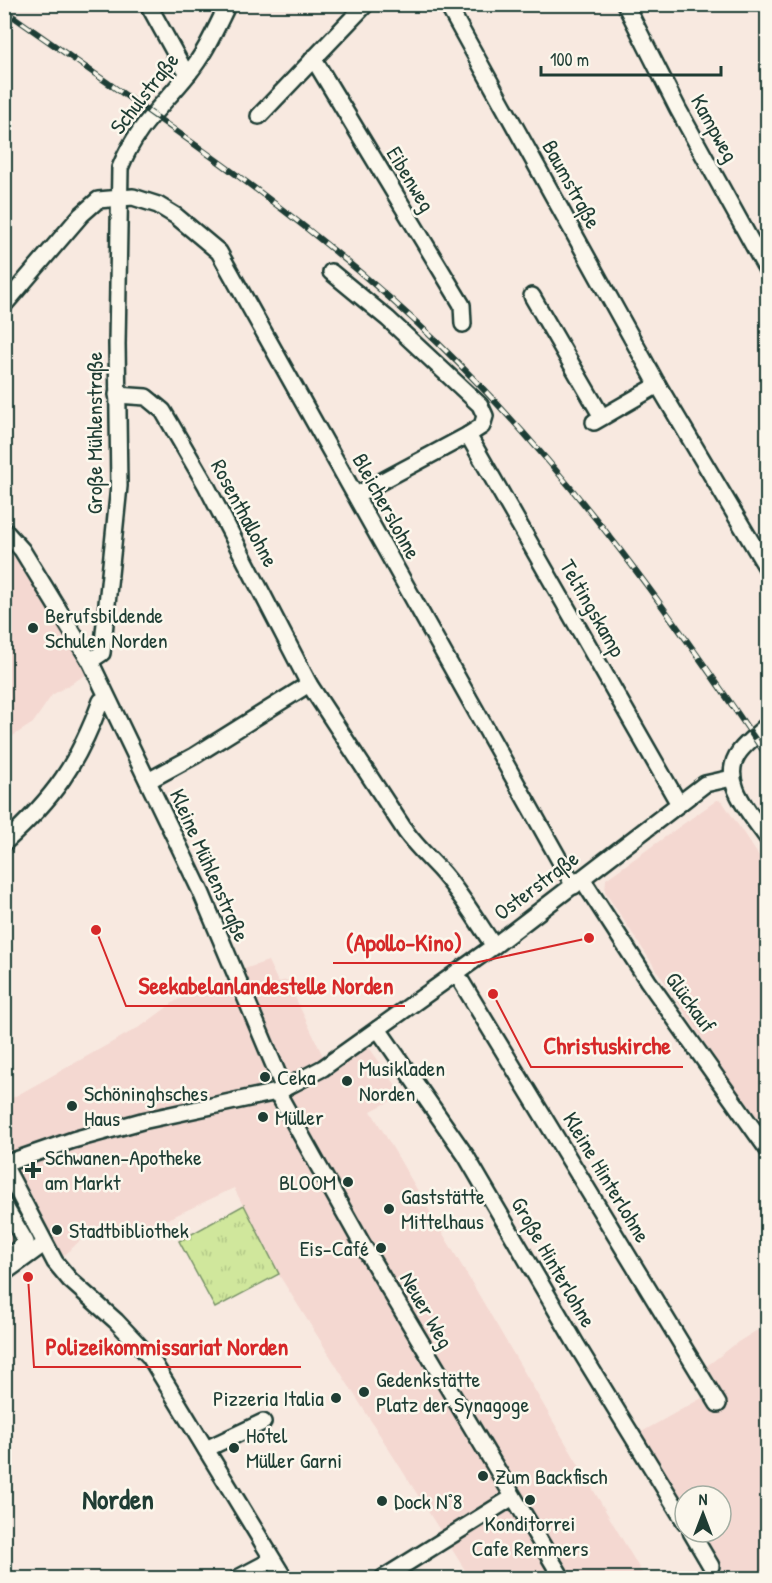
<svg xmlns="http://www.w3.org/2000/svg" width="772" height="1583" font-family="'Patrick Hand',sans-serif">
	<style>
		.built { fill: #f4d8d1 }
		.park { fill: url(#park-tufts); stroke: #789268; stroke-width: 1.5 }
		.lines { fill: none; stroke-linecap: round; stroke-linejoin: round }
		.minor-casing { stroke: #1f3d34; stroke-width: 20 }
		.minor { stroke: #fbf7ec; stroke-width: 15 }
		.rail-casing { stroke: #1f3d34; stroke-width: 6 }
		.rail { stroke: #fbf7ec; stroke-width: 4; stroke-dasharray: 11; stroke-linecap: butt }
		.poi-dot { fill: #1f3d34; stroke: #fbf7ec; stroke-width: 2 }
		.labels { text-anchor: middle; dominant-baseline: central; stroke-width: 5; stroke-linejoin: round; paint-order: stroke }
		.street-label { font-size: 22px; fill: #1f3d34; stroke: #fbf7ec }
		.poi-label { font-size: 22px; fill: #1f3d34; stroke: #fbf7ec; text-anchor: start }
		.district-label { font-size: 28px; font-weight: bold; fill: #1f3d34; stroke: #fbf7ec }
		.leader { fill: none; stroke: #d62828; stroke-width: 2 }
		.callout-dot { fill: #d62828; stroke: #fbf7ec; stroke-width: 2 }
		.callout-label { font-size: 24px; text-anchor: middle; font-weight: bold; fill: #d62828; stroke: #fbf7ec; stroke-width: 5; stroke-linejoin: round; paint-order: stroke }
	</style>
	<defs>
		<pattern id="park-tufts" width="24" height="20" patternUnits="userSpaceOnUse" patternTransform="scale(1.5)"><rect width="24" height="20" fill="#d0e79c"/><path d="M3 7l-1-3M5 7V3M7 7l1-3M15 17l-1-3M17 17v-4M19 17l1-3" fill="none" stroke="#b2c787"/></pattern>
	</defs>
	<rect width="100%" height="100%" fill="#f8e9e0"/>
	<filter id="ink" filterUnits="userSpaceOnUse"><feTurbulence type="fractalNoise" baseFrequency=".0167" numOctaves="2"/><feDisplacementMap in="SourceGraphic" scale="12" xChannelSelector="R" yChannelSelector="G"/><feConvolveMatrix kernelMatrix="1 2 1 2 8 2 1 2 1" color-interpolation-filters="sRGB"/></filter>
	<g filter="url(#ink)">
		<g class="built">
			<polygon points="4,543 34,583 89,673 52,695 33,723 5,741"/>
			<polygon points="717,800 722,801 767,868 767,1137 605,892 606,879"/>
			<polygon points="268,961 278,982 287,980 330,1071 368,1046 403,1095 371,1111 645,1578 470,1578 279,1275 234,1188 168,1219 88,1233 50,1269 30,1242 5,1264 5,1102 143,1025 177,1000 235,977 244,969"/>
			<polygon points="767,1324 767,1578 724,1578 696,1532 721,1532 721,1496 685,1496 685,1513 638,1434 716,1390 703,1369 738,1342"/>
		</g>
		<polygon class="park" points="244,1205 279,1274 215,1308 179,1241"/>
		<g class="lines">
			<defs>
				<g id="minor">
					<polyline points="148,4 182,66 189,73"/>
					<polyline points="447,4 655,380 768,570"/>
					<polyline points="625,4 678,109 768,272"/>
					<polyline points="313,58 462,305 463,324"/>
					<polyline points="259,116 366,4"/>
					<polyline points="331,272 388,319 480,405 485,416 482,426 468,435 679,804"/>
					<polyline points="532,296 602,417"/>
					<polyline points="4,305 81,215 98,200 133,197 158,205 176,216 219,252 574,886"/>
					<path d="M 117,395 L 146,397 L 163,411 L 206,485 L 309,684 L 406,832 C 416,846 428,857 440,870 C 460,892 476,920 494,946"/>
					<polyline points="594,422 658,385"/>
					<polyline points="356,495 468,435"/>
					<polyline points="4,530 22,550 90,661 201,892 284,1089"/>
					<path d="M 90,661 L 102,653 L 119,486 L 117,344 L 120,168 C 137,125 161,108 188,74 C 205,54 216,28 228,4"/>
					<path d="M 768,724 C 759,733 748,741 740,751 C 717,780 752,815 768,839"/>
					<polyline points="148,781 194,756 309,684"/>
					<path d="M 4,843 C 55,797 77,765 101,701 L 107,698"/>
					<polyline points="582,879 648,981 768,1150"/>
					<polyline points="456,973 718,1404"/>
					<polyline points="378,1029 466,1156 576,1344 685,1522"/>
					<polyline points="277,1092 361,1242 562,1578"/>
					<polyline points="4,1164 73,1140 142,1121 277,1092 323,1068 494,946 705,784 732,778"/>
					<polyline points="4,1165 55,1262 70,1280 116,1321 150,1357 284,1578"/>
					<polyline points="4,1205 26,1242 4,1261"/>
					<polyline points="4,1273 44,1244"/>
					<polyline points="206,1449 263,1422"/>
					<polyline points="691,1532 711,1566"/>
					<polyline points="238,1578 272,1560"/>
					<polyline points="383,1578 513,1497"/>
				</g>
			</defs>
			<use href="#minor" class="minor-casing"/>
			<use href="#minor" class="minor"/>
			<defs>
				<path id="rail" d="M 4,10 C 152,115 308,216 438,343 C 569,471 666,607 768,758"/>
			</defs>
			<use href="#rail" class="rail-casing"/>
			<use href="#rail" class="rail"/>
		</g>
	</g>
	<g class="poi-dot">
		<circle cx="33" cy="628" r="6"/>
		<circle cx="265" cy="1077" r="6"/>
		<circle cx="347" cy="1081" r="6"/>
		<circle cx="72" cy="1106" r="6"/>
		<circle cx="263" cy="1117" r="6"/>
		<path d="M30 1161h6v6h6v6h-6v6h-6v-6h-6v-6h6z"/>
		<circle cx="348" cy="1182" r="6"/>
		<circle cx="389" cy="1209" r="6"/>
		<circle cx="57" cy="1230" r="6"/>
		<circle cx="381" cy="1248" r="6"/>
		<circle cx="364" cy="1392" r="6"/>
		<circle cx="336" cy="1398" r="6"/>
		<circle cx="234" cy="1448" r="6"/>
		<circle cx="483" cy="1476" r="6"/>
		<circle cx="530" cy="1500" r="6"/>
		<circle cx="382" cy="1501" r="6"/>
	</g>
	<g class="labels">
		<g class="street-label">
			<text transform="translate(144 93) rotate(-52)">Schulstraße</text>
			<text transform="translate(715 128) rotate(61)">Kampweg</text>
			<text transform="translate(411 179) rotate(59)">Eibenweg</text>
			<text transform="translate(572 184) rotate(61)">Baumstraße</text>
			<text transform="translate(94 433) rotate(-90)">Große Mühlenstraße</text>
			<text transform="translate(387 506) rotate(61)">Bleicherslohne</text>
			<text transform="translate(245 513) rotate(62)">Rosenthallohne</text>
			<text transform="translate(593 608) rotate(60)">Teltingskamp</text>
			<text transform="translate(210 865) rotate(66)">Kleine Mühlenstraße</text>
			<text transform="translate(536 885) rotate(-37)">Osterstraße</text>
			<text transform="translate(691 1002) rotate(54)">Glückauf</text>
			<text transform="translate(607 1177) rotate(59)">Kleine Hinterlohne</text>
			<text transform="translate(554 1262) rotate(60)">Große Hinterlohne</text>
			<text transform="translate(427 1310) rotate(60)">Neuer Weg</text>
		</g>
		<g class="poi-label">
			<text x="45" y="615">Berufsbildende<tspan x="45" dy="25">Schulen Norden</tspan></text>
			<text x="359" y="1068">Musikladen<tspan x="359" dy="25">Norden</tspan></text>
			<text x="277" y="1077">Ceka</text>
			<text x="84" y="1093">Schöninghsches<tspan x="84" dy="25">Haus</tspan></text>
			<text x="275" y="1117">Müller</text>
			<text x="45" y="1157">Schwanen-Apotheke<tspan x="45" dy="25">am Markt</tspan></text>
			<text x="336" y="1182" text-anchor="end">BLOOM</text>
			<text x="401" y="1196">Gaststätte<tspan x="401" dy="25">Mittelhaus</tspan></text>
			<text x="69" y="1230">Stadtbibliothek</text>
			<text x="369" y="1248" text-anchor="end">Eis-Café</text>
			<text x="376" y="1379">Gedenkstätte<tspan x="376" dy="25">Platz der Synagoge</tspan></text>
			<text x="324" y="1398" text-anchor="end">Pizzeria Italia</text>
			<text x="246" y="1435">Hotel<tspan x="246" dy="25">Müller Garni</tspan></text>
			<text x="495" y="1476">Zum Backfisch</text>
			<text x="394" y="1501">Dock N°8</text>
			<text x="530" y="1523" text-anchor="middle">Konditorrei<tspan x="530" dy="25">Cafe Remmers</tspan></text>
		</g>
		<g class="district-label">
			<text x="118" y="1499">Norden</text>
		</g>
	</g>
	<path class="leader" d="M589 938L474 963H333M96 930L126 1006H405M493 994L531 1067H683M28 1277L34 1367H301"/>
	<g class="callout-dot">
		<circle cx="589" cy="938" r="6"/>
		<circle cx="96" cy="930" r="6"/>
		<circle cx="493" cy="994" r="6"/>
		<circle cx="28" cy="1277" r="6"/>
	</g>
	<g class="callout-label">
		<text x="404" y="951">(Apollo-Kino)</text>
		<text x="266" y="994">Seekabelanlandestelle Norden</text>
		<text x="607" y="1054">Christuskirche</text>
		<text x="167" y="1355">Polizeikommissariat Norden</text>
	</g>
	<rect width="772" height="1583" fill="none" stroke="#fbf7ec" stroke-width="24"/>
	<rect x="12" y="12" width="748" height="1559" fill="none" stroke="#1f3d34" stroke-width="2" filter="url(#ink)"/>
	<g transform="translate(703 1514)"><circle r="28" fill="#fbf7ec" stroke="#a3ada2" stroke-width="1.5"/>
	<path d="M0-4.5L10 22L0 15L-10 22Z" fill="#1f3d34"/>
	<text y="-9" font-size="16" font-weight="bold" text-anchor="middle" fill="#1f3d34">N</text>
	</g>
	<path d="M541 66v9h180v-9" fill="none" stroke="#1f3d34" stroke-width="3"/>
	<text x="550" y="66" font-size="18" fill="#1f3d34" stroke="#fbf7ec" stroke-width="4.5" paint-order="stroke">100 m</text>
</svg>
